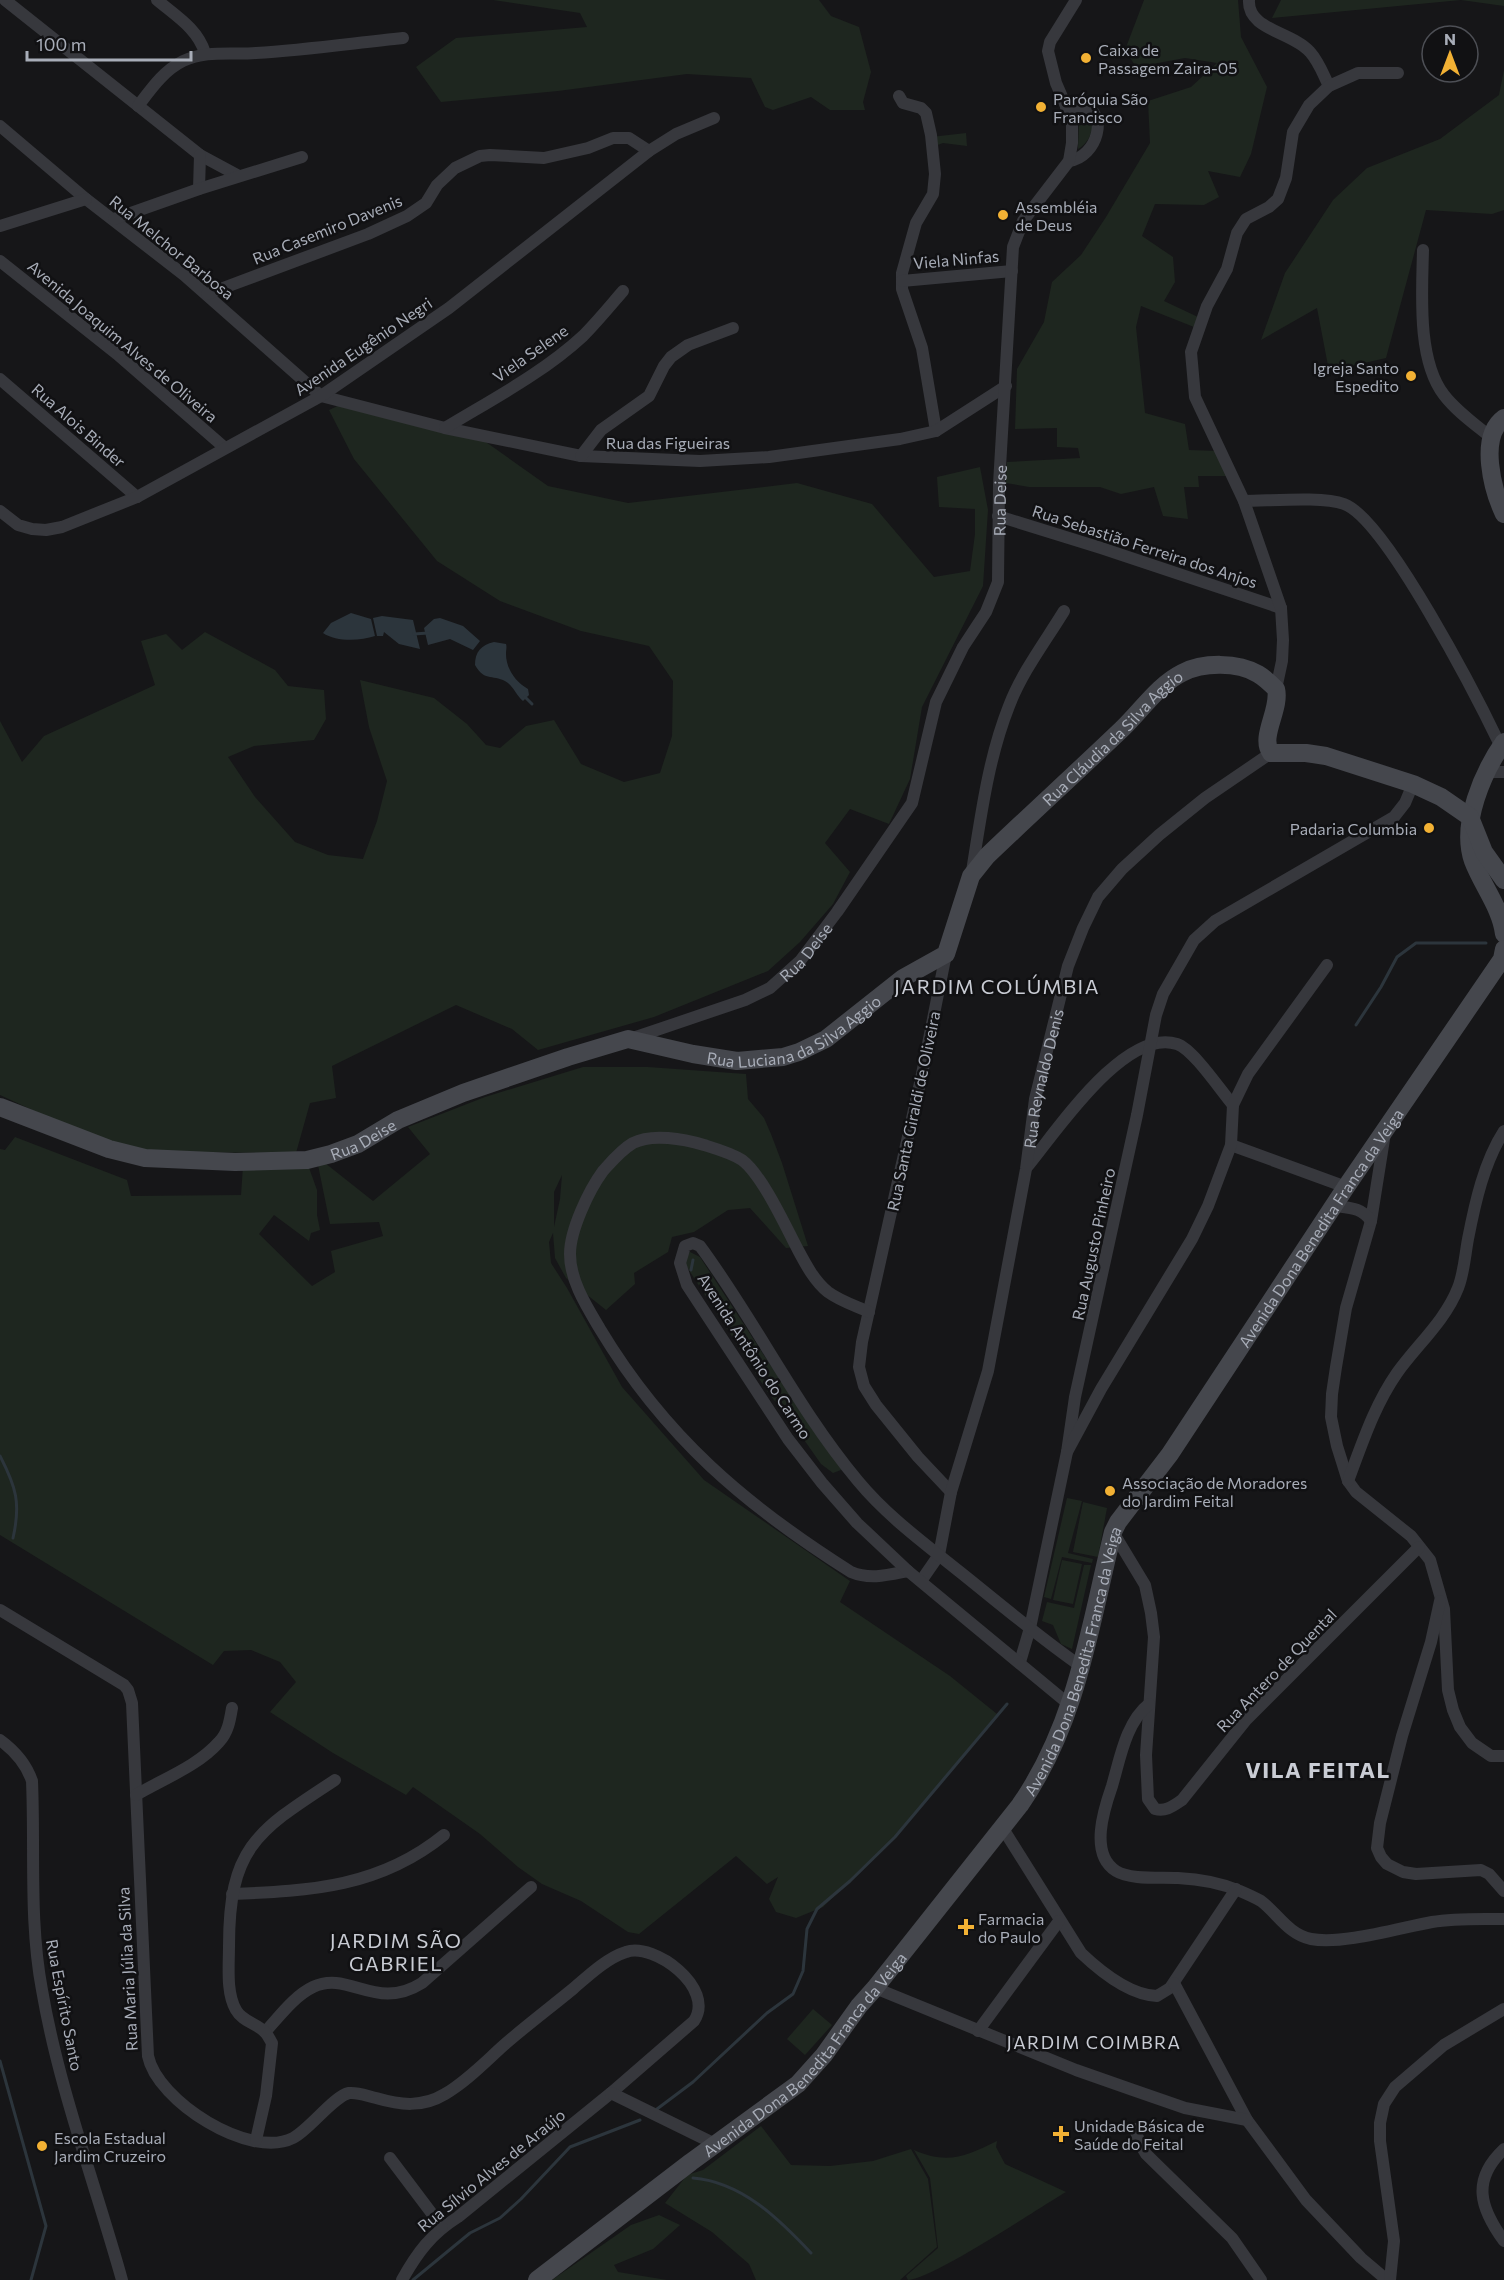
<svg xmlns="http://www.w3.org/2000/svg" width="1504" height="2280" font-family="Commissioner,sans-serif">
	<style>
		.green { fill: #1e261f; fill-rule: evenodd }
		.water { fill: #2c353c }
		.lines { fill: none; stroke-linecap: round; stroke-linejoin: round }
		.stream { stroke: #2c353c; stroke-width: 3 }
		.street { stroke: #37383d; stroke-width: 12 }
		.secondary { stroke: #45474d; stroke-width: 18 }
		.poi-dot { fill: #f2b134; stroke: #111113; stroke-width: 2 }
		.labels { text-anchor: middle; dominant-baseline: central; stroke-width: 5; stroke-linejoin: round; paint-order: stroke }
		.poi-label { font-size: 16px; fill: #a8adb8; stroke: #111113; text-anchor: start }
		.street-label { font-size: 16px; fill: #a8adb8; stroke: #111113 }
		.neighbourhood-label { font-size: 18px; letter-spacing: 1.5px; fill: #c9ccd4; stroke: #111113 }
		.quarter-label { font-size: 20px; letter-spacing: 1.5px; fill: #c9ccd4; stroke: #111113 }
		.district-label { font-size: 22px; font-weight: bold; letter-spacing: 1.5px; fill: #c9ccd4; stroke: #111113 }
	</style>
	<rect width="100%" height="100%" fill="#161618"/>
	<g class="green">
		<polygon points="493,0 819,0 831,16 859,27 871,72 863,102 865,110 830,110 811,97 773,110 765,107 751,78 687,74 558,91 441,102 416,67 456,38 587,27 580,13"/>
		<polygon points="1144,0 1238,0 1241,37 1267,87 1251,154 1240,177 1208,171 1219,197 1204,205 1155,204 1142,236 1173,257 1175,282 1164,301 1198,317 1194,327 1141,306 1136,327 1145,413 1185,424 1189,450 1218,451 1227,476 1198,476 1199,487 1184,487 1188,519 1163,516 1154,487 1121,494 1100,487 1029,487 1006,483 1007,462 1080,458 1078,448 1057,447 1057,428 1015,429 1017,369 1044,322 1052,282 1081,255 1106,217 1150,143 1148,101 1191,87 1217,63 1185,58 1136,67 1125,50"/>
		<polygon points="1281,0 1504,0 1504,6 1461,0 1272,18"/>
		<polygon points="1504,70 1504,210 1492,214 1426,210 1386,358 1329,371 1317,308 1261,340 1285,273 1333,200 1367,168 1440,139 1499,95"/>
		<path d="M 1084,119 L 1089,120 L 1093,124 C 1092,134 1087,144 1078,149 L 1079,121 Z"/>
		<polygon points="966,133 967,146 943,143 935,146 931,137"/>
		<polygon points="344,403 483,440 548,486 628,503 797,483 872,504 934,577 970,571 975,534 975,509 939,507 937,477 980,467 988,510 983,586 922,707 910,779 889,824 850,809 825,843 850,872 833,904 800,942 768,971 654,1017 538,1050 512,1029 456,1005 332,1066 336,1098 310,1103 296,1153 149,1152 84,1134 0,1095 0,721 22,762 44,736 155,685 141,641 166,634 182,650 205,632 275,670 288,686 324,690 326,719 314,740 254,746 228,757 255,797 295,842 328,855 363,859 377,821 387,781 369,727 360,680 434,698 467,724 486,745 500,748 526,726 554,720 581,764 624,782 660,773 672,736 673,681 649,646 581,631 500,601 437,561 354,459 329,410"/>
		<path d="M 583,1067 L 648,1067 L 746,1074 L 748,1099 L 764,1118 L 771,1134 L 782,1163 L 808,1246 L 786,1248 L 750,1208 L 728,1210 L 694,1232 L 672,1237 L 668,1252 L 634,1273 L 635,1284 L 606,1310 L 566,1278 L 555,1258 L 553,1233 L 549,1242 L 551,1263 L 567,1288 L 622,1387 L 704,1480 L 850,1581 L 840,1602 L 950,1676 L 997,1714 L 895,1837 L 823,1907 L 796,1918 L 776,1912 L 769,1899 L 778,1877 L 767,1884 L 736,1856 L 639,1934 L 628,1932 L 581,1901 L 542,1884 L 518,1867 L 480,1834 L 413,1787 L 406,1795 L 333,1753 L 270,1712 L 296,1682 L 280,1662 L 251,1650 L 224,1651 L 213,1665 L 0,1535 L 0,1149 L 5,1150 L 15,1137 L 127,1180 L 131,1196 L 241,1195 L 243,1166 L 308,1165 L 317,1190 L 317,1215 L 320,1230 L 311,1233 L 309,1241 L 274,1215 L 259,1234 L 312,1286 L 335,1272 L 331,1251 L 383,1236 L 379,1222 L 330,1224 L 318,1165 L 325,1163 L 373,1201 L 430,1154 L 408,1127 L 485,1097 ZM 562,1175 L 560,1199 L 554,1227 L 554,1192 Z"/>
		<polygon points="690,1252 700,1257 769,1363 838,1456 841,1470 833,1473 821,1464 788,1417 769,1394 685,1264 682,1257"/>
		<polygon points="1067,1498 1082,1501 1068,1553 1093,1559 1092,1563 1062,1557 1051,1599 1044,1597"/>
		<polygon points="1083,1502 1107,1508 1098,1557 1073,1552"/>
		<polygon points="1062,1560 1082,1564 1073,1604 1053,1600"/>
		<polygon points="1084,1565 1091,1565 1072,1649 1061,1644 1053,1625 1042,1621 1047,1602 1074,1608"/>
		<polygon points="813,2009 832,2025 805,2055 787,2039"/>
		<polygon points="761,2126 791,2165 830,2166 873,2161 911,2149 928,2179 937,2247 900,2280 756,2280 749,2264 712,2232 665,2203 687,2175 703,2170"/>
		<path d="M 997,2141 L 996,2147 L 1005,2164 L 1066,2192 C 1039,2208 931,2280 908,2280 L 906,2276 L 938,2248 L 930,2178 L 914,2150 C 948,2165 966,2156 997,2141 Z"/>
		<polygon points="659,2215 680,2225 653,2249 614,2265 618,2272 667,2280 552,2280 631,2225"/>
	</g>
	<g class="water">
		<path d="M 351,613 L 371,619 L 375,636 C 360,641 336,642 323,633 L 331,623 Z"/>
		<polygon points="382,616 413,620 420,649 399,644 384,632 383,636 377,636 373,618"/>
		<polygon points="440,618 463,626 480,641 473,650 450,639 428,645 424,628 434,619"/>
		<path d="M 494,642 L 506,644 C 507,647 506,650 506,654 C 506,668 515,682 528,689 L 529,695 L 523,701 C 517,696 514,688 508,683 C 494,673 485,683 475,665 C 475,652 481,645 494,642 Z"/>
	</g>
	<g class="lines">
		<g class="stream">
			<polyline points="414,634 428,633"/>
			<polyline points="525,697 532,704"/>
			<polyline points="1356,1025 1381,987 1397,957 1416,943 1486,943"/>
			<polyline points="691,1270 693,1260"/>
			<path d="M 0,1456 C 16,1487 21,1503 13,1538"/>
			<polyline points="0,2061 46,2226 31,2280"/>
			<polyline points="657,2109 693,2082 767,2013 793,1994 803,1971 807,1929 817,1909 850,1881 895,1837 1007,1704"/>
			<path d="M 693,2178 C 742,2182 779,2219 811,2253"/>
			<polyline points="413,2280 470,2233 500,2218 521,2199 570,2147 640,2120"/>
		</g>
		<g class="street">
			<polyline points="5,0 200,155 239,176"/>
			<path d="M 157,0 C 176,16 198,29 205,53"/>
			<path d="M 1249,0 C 1247,30 1293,32 1310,52 C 1319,62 1323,74 1329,86"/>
			<polyline points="899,96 903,103 921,108 926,113 931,135 935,174 933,194 916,223 902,273 902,289 922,348 936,431"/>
			<path d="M 138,106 C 151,89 163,71 183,61 C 206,50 231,55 256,53 C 305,50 354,43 403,38"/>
			<path d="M 1066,107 C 1071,107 1076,106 1081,106 C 1111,110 1097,158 1069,161"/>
			<polyline points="0,126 86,199 184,275 321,396 445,428 581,456 700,461 769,457 900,439 936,431 1006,386"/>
			<polyline points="199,189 200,155"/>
			<polyline points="114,219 199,189 302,157"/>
			<polyline points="0,226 86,199"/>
			<path d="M 1423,250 C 1422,293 1417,360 1444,395 C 1457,412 1476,425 1493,439"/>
			<polyline points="0,261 117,354 225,448"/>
			<polyline points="902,281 1012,271"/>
			<polyline points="207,294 368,234 407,216 426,203 437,185 455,168 480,156 490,155 544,158 588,148 613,138 629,138 649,151"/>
			<polyline points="0,379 137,497"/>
			<path d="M 445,428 C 491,400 543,373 583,336 C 597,322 610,306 623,291"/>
			<polyline points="581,456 601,430 649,396 664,366 671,357 688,345 733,328"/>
			<path d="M 1244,501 C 1269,501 1323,496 1344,504 C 1386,519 1479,701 1501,747"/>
			<polyline points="0,511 18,525 32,529 46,530 62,527 137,497 321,396 449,308 649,151 676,134 714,118"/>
			<polyline points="998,516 1101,548 1281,608"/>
			<polyline points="1276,689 1282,661 1283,640 1281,608 1244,501 1195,397 1191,352 1207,306 1227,269 1237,233 1246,219 1269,207 1278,199 1286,178 1293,132 1309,105 1329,86 1358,73 1398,73"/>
			<polyline points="1488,772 1504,772"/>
			<path d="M 972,871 C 981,816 988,759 1009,706 C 1022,672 1045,642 1064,611"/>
			<polyline points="946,954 922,1074 862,1342 859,1367 864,1386 876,1405 918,1457 951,1492"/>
			<path id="s1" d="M 630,1039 L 745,1000 L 770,988 L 800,961 L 837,912 L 912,803 L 936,702 L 963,647 L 986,612 L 998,582 L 999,484 L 1013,247 L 1023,221 L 1069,161 L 1072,143 L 1072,120 L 1056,83 L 1048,51 L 1050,42 L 1076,0"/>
			<polyline points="1385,1133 1371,1221 1346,1308 1336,1367 1332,1394 1331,1417 1337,1446 1348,1481 1356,1492 1411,1536 1430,1560 1444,1609 1448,1690 1453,1710 1460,1727 1472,1743 1491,1756 1504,1756"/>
			<polyline points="1231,1145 1346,1187"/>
			<path d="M 1027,1167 C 1056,1132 1125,1027 1177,1044 C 1193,1049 1221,1091 1233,1105"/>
			<path d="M 1335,1206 C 1351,1208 1362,1208 1371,1221"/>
			<path d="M 869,1312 C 856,1306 840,1301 828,1292 C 814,1281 805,1263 797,1248 C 785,1225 762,1175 742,1160 C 731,1153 717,1149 704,1145 C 684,1139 652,1133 633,1143 C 621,1150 612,1161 603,1171 C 589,1190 570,1230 570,1254 C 570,1281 587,1307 600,1329 C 665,1437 745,1505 851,1572 C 870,1580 888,1575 908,1571"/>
			<polyline points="1067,1452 1075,1397 1137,1115 1156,1015 1163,994 1194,940 1215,921 1394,817 1405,803 1413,784"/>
			<path d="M 1348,1481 C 1362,1444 1374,1406 1397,1373 C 1417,1345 1445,1321 1458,1288 C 1464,1273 1465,1255 1468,1239 C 1475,1203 1484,1162 1504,1131"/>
			<path d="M 1113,1532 L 1145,1585 L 1151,1613 L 1154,1637 L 1146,1755 L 1148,1799 L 1155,1809 C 1166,1812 1173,1806 1182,1800 L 1246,1720 L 1419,1547"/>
			<path id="s2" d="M 921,1581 L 939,1555 L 951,1492 L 988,1371 L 1026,1169 L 1035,1099 L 1068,966 L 1083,928 L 1098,897 L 1122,869 L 1159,835 L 1205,798 L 1271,753"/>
			<polyline points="1440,1601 1431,1642 1402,1736 1380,1823 1377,1848 1381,1857 1387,1864 1403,1872 1416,1874 1481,1870 1489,1874 1504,1891"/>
			<path d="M 0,1610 L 124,1685 L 128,1690 L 132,1703 L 148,2056 C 157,2101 250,2160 293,2138 C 310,2129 334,2096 349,2093 C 358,2092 367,2096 376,2098 C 400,2105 422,2108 445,2094 C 467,2081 485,2062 504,2045 C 527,2025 551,2007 574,1988 C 589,1975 607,1958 626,1952 C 654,1942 716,1988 694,2021 L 611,2093 L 458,2217 C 431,2234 417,2253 402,2280"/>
			<polyline points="1020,1662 1030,1628 1067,1452 1101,1389 1192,1239 1208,1206 1231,1145 1233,1105 1248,1074 1327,965"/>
			<path d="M 1149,1704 C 1126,1722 1120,1759 1112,1786 C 1104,1809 1089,1854 1116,1871 C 1130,1880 1161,1877 1178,1878 C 1199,1879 1221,1883 1240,1891 C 1247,1894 1254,1897 1261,1901 C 1277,1913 1289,1935 1311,1939 C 1342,1945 1399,1928 1432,1922 C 1455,1918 1480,1919 1504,1919"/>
			<path d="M 1071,1706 L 908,1571 L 857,1523 L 822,1483 L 788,1439 L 687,1285 L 680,1263 L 685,1246 L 693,1243 L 700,1246 C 756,1322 797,1408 858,1481 C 887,1516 924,1543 960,1572 C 1000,1604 1040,1638 1082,1667"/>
			<path d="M 0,1740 C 15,1751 26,1763 32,1781 C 35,1851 29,1921 42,1990 C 59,2089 95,2183 122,2280"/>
			<path d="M 136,1795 C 163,1779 198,1766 219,1742 C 228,1733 230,1720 232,1708"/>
			<path d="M 1002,1827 L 1081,1953 C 1101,1972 1129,1995 1157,1996 L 1170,1988 L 1236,1889"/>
			<path d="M 232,1894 C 311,1891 380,1887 444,1835"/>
			<polyline points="1174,1983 1247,2120 1306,2200 1361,2258 1387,2280"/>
			<polyline points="875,1988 1076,2070 1133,2090 1185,2108 1247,2120"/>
			<polyline points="978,2031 1059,1921"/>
			<path d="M 265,2032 C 279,2017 294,1996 313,1987 C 349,1970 376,2012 422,1983 L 531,1887"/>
			<polyline points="611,2093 715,2144"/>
			<polyline points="1135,2129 1140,2144 1146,2154 1232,2238 1261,2280"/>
			<path d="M 256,2140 L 266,2096 L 272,2043 C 270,2040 268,2035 265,2032 C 256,2023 242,2021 236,2010 C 226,1993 229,1966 229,1946 C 229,1847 257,1831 335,1780"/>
			<path d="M 1504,2149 C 1471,2180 1480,2208 1504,2241"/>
			<polyline points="390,2158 442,2227"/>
			<polyline points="1390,2280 1394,2241 1380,2141 1380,2123 1384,2104 1395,2087 1444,2045 1504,2009"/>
		</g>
		<g class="secondary">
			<path d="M 1504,418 C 1478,437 1493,491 1504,514"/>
			<path d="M 1504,742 C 1483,772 1460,824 1473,861 C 1482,885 1501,908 1504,934"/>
			<path id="s3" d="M 0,1107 L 109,1149 L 145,1158 L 235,1162 L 307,1160 L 331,1154 L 358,1144 L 398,1120 L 463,1093 L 568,1057 L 628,1039 L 693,1054 L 737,1061 L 783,1057 L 799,1052 L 826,1039 L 903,978 L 946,954 L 971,876 L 987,856 C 1032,813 1077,772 1122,729 C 1141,711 1158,685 1182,673 C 1203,662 1238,662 1258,674 C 1265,678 1270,683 1276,689 C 1281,709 1259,737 1271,753 L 1306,753 L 1326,756 L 1413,784 L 1441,797 L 1470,817 L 1484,852 L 1504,880"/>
			<path id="s4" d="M 537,2280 L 691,2162 L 798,2084 L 824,2055 L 859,2006 L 875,1988 L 1020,1805 C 1077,1723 1090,1626 1113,1532 L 1118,1522 L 1170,1454 L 1346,1187 L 1502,959 L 1504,949"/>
		</g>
	</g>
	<g class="poi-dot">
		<circle cx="1086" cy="58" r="6"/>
		<circle cx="1041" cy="107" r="6"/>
		<circle cx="1003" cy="215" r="6"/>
		<circle cx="1411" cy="376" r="6"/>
		<circle cx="1429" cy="828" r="6"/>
		<circle cx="1110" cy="1491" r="6"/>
		<path d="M963 1918h6v6h6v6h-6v6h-6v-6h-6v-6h6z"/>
		<path d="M1058 2125h6v6h6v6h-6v6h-6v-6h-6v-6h6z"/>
		<circle cx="42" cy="2146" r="6"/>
	</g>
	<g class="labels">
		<g class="poi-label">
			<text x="1098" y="49">Caixa de<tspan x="1098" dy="18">Passagem Zaira-05</tspan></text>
			<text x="1053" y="98">Paróquia São<tspan x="1053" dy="18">Francisco</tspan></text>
			<text x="1015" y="206">Assembléia<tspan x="1015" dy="18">de Deus</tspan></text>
			<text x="1399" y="367" text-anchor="end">Igreja Santo<tspan x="1399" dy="18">Espedito</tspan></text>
			<text x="1417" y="828" text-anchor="end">Padaria Columbia</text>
			<text x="1122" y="1482">Associação de Moradores<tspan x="1122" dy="18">do Jardim Feital</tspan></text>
			<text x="978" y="1918">Farmacia<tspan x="978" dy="18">do Paulo</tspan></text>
			<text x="1074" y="2125">Unidade Básica de<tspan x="1074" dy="18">Saúde do Feital</tspan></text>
			<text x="54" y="2137">Escola Estadual<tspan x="54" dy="18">Jardim Cruzeiro</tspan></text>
		</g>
		<g class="street-label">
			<text transform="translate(327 229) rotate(-22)">Rua Casemiro Davenis</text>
			<text transform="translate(172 247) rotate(39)">Rua Melchor Barbosa</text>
			<text transform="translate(956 259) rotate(-5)">Viela Ninfas</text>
			<text transform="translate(123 341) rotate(40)">Avenida Joaquim Alves de Oliveira</text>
			<text transform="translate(363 346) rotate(-34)">Avenida Eugênio Negri</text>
			<text transform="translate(530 353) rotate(-35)">Viela Selene</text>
			<text transform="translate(79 425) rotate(41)">Rua Alois Binder</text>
			<text x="668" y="442">Rua das Figueiras</text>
			<text stroke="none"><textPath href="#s1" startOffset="704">Rua Deise</textPath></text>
			<text transform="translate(1145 546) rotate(18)">Rua Sebastião Ferreira dos Anjos</text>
			<text stroke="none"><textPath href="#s3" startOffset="1292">Rua Cláudia da Silva Aggio</textPath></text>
			<text stroke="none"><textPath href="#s1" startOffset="200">Rua Deise</textPath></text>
			<text stroke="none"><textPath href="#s3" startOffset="836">Rua Luciana da Silva Aggio</textPath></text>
			<text stroke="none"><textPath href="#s2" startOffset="520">Rua Reynaldo Denis</textPath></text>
			<text transform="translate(913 1111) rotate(-78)">Rua Santa Giraldi de Oliveira</text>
			<text stroke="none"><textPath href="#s3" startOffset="376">Rua Deise</textPath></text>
			<text stroke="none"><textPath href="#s4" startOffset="1342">Avenida Dona Benedita Franca da Veiga</textPath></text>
			<text transform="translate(1093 1244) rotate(-78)">Rua Augusto Pinheiro</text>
			<text transform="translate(755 1356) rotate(57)">Avenida Antônio do Carmo</text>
			<text stroke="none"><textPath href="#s4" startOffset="838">Avenida Dona Benedita Franca da Veiga</textPath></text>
			<text transform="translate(1276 1670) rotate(-46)">Rua Antero de Quental</text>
			<text transform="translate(127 1969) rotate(-93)">Rua Maria Júlia da Silva</text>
			<text transform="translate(65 2005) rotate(79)">Rua Espírito Santo</text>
			<text stroke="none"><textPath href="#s4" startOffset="352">Avenida Dona Benedita Franca da Veiga</textPath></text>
			<text transform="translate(491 2170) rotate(-39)">Rua Sílvio Alves de Araújo</text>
		</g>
		<g class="neighbourhood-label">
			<text x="1094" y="2042">JARDIM COIMBRA</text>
		</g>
		<g class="quarter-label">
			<text x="997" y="986">JARDIM COLÚMBIA</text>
			<text x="396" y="1940">JARDIM SÃO<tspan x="396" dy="23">GABRIEL</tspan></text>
		</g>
		<g class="district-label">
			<text x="1318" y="1769">VILA FEITAL</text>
		</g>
	</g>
	<g transform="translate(1450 54)"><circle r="28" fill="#111113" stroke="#4d4f55" stroke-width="1.5"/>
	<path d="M0-4.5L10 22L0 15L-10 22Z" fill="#f2b134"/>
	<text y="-9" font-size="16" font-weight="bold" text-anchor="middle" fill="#a8adb8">N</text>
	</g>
	<path d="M27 51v9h164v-9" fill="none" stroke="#a8adb8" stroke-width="3"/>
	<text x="36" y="51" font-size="18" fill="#a8adb8" stroke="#111113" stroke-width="4.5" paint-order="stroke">100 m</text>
</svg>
